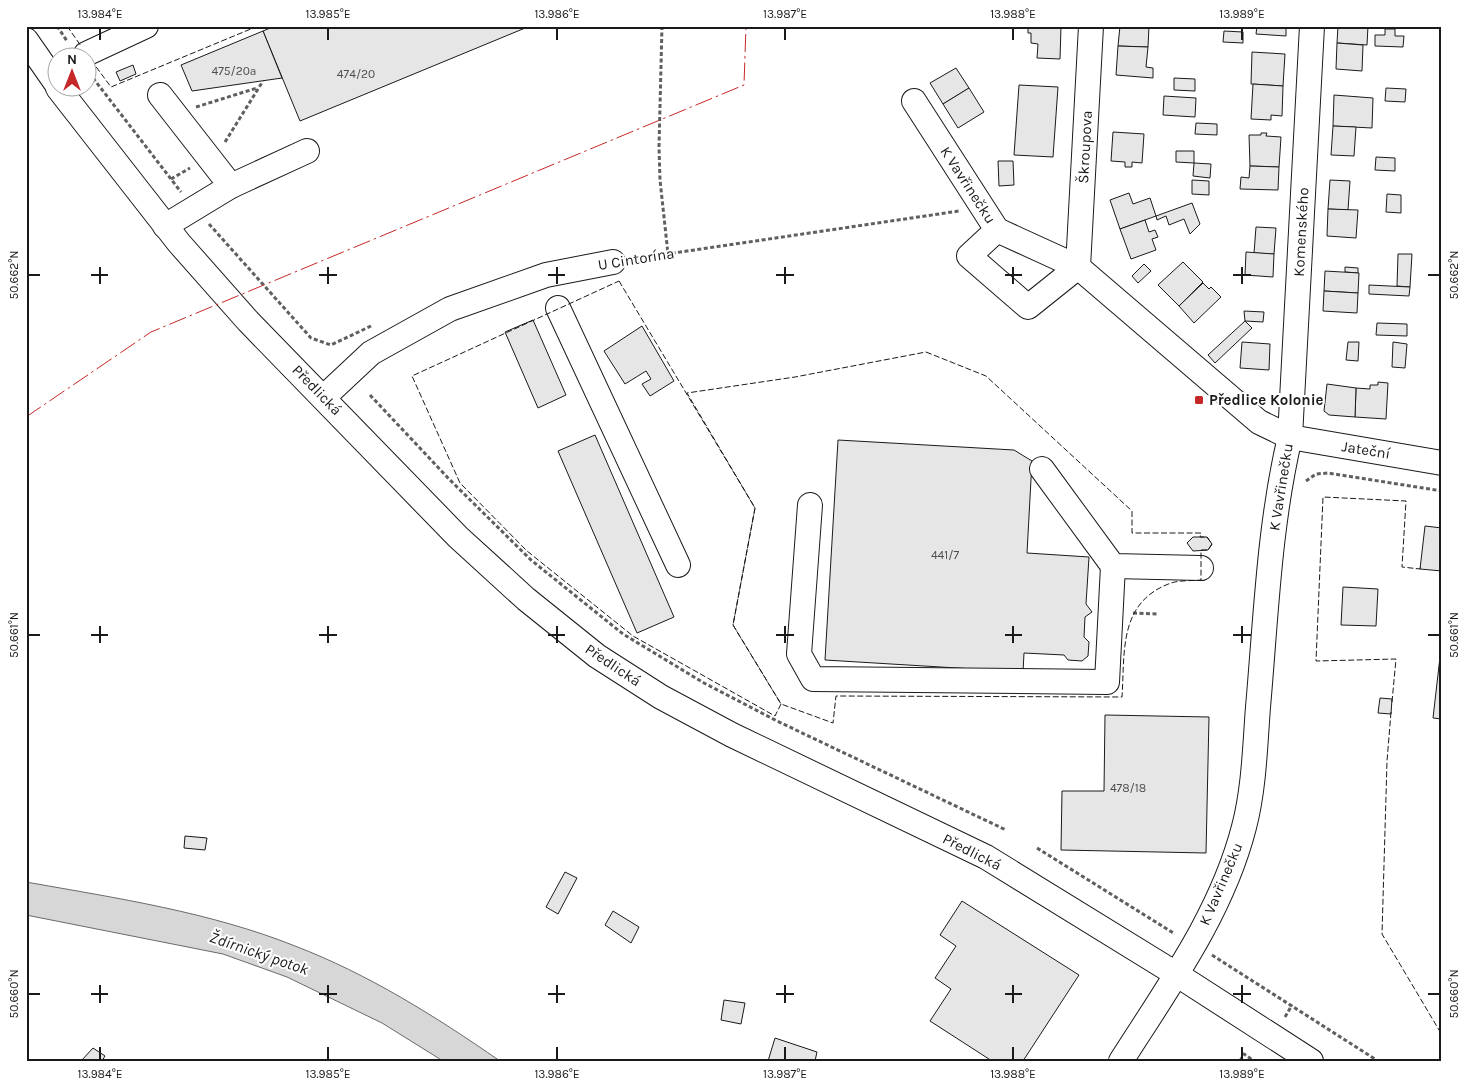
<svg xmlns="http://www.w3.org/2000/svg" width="1468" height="1087" font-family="Karla,sans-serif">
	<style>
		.water { fill: #d7d7d7; stroke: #6a6a6a }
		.building { fill: #e6e6e6; stroke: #1a1a1a }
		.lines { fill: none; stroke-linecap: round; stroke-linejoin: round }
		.minor-casing { stroke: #1a1a1a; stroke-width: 26 }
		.path { stroke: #5f5f5f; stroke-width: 3; stroke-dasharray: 4 2.5; stroke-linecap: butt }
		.minor { stroke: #fff; stroke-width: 24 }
		.fence { stroke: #1a1a1a; stroke-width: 1; stroke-dasharray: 6 2.5; stroke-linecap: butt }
		.power { stroke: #c62828; stroke-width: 1; stroke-dasharray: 18 4 2.5 4; stroke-linecap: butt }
		.ticks { fill: none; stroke: #1a1a1a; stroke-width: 2 }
		.poi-dot { fill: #c62828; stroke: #fff; stroke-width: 2 }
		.labels { text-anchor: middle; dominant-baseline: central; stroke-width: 4; stroke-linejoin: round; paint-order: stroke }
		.number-label { font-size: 12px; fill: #4d4d4d }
		.street-label { font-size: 15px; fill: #1a1a1a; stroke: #fff }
		.poi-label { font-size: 15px; font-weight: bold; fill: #1a1a1a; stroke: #fff; text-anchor: start }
		.water-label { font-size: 16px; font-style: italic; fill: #1a1a1a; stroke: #fff }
		.neatline { fill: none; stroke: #1a1a1a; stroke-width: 2 }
		.ticks-label { font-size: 12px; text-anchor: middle; fill: #1a1a1a }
	</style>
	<rect width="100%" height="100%" fill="#fff"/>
	<path class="water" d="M 26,882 C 116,898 210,912 295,946 C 368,974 435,1016 500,1061 L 443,1061 L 382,1023 L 287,977 L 223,954 L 26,915 Z"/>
	<g class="building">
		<polygon points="275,26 530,26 300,121 263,31"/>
		<polygon points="1028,26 1061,27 1060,59 1037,58 1038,44 1031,43 1031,33 1028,33"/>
		<polygon points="1120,26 1149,26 1148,47 1118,46"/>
		<polygon points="1257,26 1286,26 1286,36 1256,34"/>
		<polygon points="1338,26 1368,26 1367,45 1337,43"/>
		<polygon points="1385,29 1395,29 1395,36 1404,36 1403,47 1375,46 1375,35 1385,35"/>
		<polygon points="263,31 282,78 192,91 181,65"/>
		<polygon points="1224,31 1243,32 1243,43 1223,42"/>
		<polygon points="1337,43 1363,45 1362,71 1336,69"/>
		<polygon points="1118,46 1148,47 1146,67 1153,68 1153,78 1116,75"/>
		<polygon points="1252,52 1285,54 1283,86 1251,84"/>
		<polygon points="133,65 136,74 120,81 116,72"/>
		<polygon points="956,68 969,88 943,104 930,83"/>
		<polygon points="1174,78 1195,79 1195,91 1174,90"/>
		<polygon points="1253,84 1283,86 1282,116 1271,115 1271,120 1251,119"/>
		<polygon points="1019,85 1058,87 1053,157 1014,155"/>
		<polygon points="969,88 984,112 958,128 943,104"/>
		<polygon points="1386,88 1406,89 1405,102 1385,101"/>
		<polygon points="1334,95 1373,98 1372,128 1333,126"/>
		<polygon points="1164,96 1196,98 1195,117 1163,115"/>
		<polygon points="1196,123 1217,124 1217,135 1195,134"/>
		<polygon points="1333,126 1356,127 1354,156 1331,155"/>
		<polygon points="1113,132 1144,134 1142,163 1132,162 1132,167 1125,167 1125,162 1111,161"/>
		<polygon points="1261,133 1267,133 1266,136 1281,137 1279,167 1250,166 1249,135 1261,135"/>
		<polygon points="1176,151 1194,151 1194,163 1176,162"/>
		<polygon points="1376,157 1395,158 1395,171 1375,170"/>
		<polygon points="998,161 1013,161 1014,185 999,186"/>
		<polygon points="1194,163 1211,164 1210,178 1193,176"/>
		<polygon points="1250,166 1279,167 1278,190 1240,189 1241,177 1249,178"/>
		<polygon points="1192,180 1209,181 1209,195 1192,194"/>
		<polygon points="1330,180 1350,181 1348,210 1328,209"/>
		<polygon points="1129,193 1133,204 1150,198 1156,216 1120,229 1110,200"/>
		<polygon points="1387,194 1401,195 1401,213 1386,212"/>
		<polygon points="1192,203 1200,224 1190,234 1184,219 1169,225 1166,216 1157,220 1156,216"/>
		<polygon points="1328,209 1358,210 1356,238 1327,236"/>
		<polygon points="1145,220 1149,232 1155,230 1158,237 1152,239 1156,250 1131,259 1120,229"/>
		<polygon points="1256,227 1276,228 1274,254 1254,253"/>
		<polygon points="1246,252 1274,254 1273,277 1245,275"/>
		<polygon points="1398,254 1412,254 1410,287 1397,286"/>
		<polygon points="1183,262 1203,282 1179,306 1158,285"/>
		<polygon points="1144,264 1151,271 1138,283 1132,276"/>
		<polygon points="1345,267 1358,268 1358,273 1345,272"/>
		<polygon points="1325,271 1359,273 1358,293 1324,291"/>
		<polygon points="1203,283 1209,289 1211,287 1221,297 1194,323 1179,306"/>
		<polygon points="1369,285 1410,287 1409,296 1369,294"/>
		<polygon points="1324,291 1358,293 1357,313 1323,311"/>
		<polygon points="1244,311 1264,312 1263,322 1245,321"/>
		<polygon points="533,320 566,395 538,408 505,332"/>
		<polygon points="1245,321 1252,328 1215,363 1208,355"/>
		<polygon points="1377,323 1407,324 1407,336 1376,335"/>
		<polygon points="642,326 674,381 650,396 642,384 651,379 646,371 625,384 604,351"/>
		<polygon points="1242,342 1270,344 1269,370 1240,368"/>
		<polygon points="1348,342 1359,342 1358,361 1346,360"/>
		<polygon points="1393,342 1407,344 1405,368 1392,367"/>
		<polygon points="1378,382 1388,383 1386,419 1355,417 1356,388 1370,389 1370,385 1378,385"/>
		<polygon points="1327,384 1356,388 1355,417 1329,415 1324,411"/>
		<polygon points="595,435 674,617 637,633 558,451"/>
		<polygon points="838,440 1014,450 1032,461 1027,553 1089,557 1086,604 1092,612 1085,617 1084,637 1089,642 1088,656 1082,661 1068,660 1064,655 1024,653 1023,672 825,660"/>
		<polygon points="1425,526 1442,528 1442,571 1420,569"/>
		<polygon points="1193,537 1207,537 1212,544 1208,550 1193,551 1187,543"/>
		<polygon points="1343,587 1378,589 1376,626 1341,625"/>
		<polygon points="1440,657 1442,657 1442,719 1433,718"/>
		<polygon points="1380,698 1392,699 1391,714 1378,713"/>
		<polygon points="1105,715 1209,717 1206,853 1061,850 1062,791 1104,791"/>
		<polygon points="185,836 207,838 205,850 184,848"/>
		<polygon points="565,872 577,878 558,914 546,907"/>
		<polygon points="962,901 1079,975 1023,1061 992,1061 930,1021 951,989 935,978 956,946 940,935"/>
		<polygon points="613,911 639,927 631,943 605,925"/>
		<polygon points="724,1000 745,1003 741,1024 721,1020"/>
		<polygon points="775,1038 817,1052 815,1061 768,1061"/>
		<polygon points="93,1048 105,1056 102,1061 81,1061"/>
	</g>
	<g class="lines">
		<defs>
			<g id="minor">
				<polyline points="26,40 58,86"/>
				<polyline points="86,54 146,26"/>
				<polyline points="58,88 179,243 248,321 458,537 526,599 597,656 661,697 732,735 986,857 1176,974 1311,1061"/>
				<polyline points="160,95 231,186 165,226"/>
				<polyline points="914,101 997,230 1078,267 1259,422 1290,437 1442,463"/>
				<polyline points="231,186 307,151"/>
				<polyline points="997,230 969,256 1028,307 1078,267"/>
				<polyline points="1078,267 1091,26"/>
				<polyline points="558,308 678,565"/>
				<polyline points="324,397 371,353 450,309 546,275 613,262"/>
				<polyline points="1042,469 1113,566 1201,568"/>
				<polyline points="810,505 799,654 813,679 1107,682 1113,566"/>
				<path d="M 1121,1061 C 1168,987 1222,913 1244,827 C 1254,789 1255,747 1258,707 C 1266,617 1269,526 1290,437 L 1312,26"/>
			</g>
		</defs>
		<use href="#minor" class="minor-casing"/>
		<g class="path">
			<polyline points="57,26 67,41"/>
			<polyline points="662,26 659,147 660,180 668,254"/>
			<polyline points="93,78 181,192"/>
			<polyline points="196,107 257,88"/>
			<polyline points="225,142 263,81"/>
			<polyline points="171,179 190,168"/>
			<polyline points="209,224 311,338 331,345 371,326"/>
			<polyline points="633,259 959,211"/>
			<polyline points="370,395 449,479 531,560 623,634 704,683 777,721 1006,830"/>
			<polyline points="1306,481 1316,474 1328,473 1442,491"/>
			<polyline points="1133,613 1158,614"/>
			<polyline points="1037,848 1175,934"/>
			<polyline points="1212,955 1378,1061"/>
			<polyline points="1285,1017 1292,1005"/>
			<polyline points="1240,1061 1244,1054 1254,1061"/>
		</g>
		<use href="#minor" class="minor"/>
		<g class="fence">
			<polyline points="67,26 81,46"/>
			<polyline points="91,60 111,87 258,26"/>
			<polygon points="619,281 755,508 733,625 781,704 775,716 633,636 527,551 460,483 412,376"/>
			<path d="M 926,352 L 986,376 L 1132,511 L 1132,533 L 1201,533 L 1200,537 L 1207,537 L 1212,544 L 1208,550 L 1201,550 L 1201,580 C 1192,581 1180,580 1171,583 C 1118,602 1125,652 1122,697 L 836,696 L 833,723 L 781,704 L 733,625 L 755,508 L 687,393 L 795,377 Z"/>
			<polyline points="1392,702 1396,659 1316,661 1323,497 1406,501 1402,567 1420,569 1421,566"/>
			<polyline points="1391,712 1387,761 1382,934 1442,1035"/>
		</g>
		<polyline class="power" points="26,417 151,332 744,85 746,26"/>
	</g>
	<path class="ticks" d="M 100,28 L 100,40M 328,28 L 328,40M 557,28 L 557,40M 785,28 L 785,40M 1013,28 L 1013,40M 1242,28 L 1242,40M 100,267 L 100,284M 328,267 L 328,284M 557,267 L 557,284M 785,267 L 785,284M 1013,267 L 1013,284M 1242,267 L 1242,284M 28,275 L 40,275M 91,275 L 108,275M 319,275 L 337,275M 548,275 L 565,275M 776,275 L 794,275M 1005,275 L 1022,275M 1233,275 L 1251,275M 1428,275 L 1440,275M 100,626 L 100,643M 328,626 L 328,643M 557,626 L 557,643M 785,626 L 785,643M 1013,626 L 1013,643M 1242,626 L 1242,643M 28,635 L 40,635M 91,635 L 108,635M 319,635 L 337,635M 548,635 L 565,635M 776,635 L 794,635M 1005,635 L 1022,635M 1233,635 L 1251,635M 1428,635 L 1440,635M 100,985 L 100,1003M 328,985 L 328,1003M 557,985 L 557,1003M 785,985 L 785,1003M 1013,985 L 1013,1003M 1242,985 L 1242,1003M 28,994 L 40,994M 91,994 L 108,994M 319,994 L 337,994M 548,994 L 565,994M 776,994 L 794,994M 1005,994 L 1022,994M 1233,994 L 1251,994M 1428,994 L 1440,994M 100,1047 L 100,1060M 328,1047 L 328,1060M 557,1047 L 557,1060M 785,1047 L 785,1060M 1013,1047 L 1013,1060M 1242,1047 L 1242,1060"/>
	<rect class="poi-dot" x="1194" y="395" width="10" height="10" rx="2.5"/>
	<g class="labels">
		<g class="number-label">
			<text x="234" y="71">475/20a</text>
			<text x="356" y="74">474/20</text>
			<text x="945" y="555">441/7</text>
			<text x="1128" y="788">478/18</text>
		</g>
		<g class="street-label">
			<text transform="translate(1085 147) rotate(-87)">Škroupova</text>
			<text transform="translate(968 185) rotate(57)">K Vavřinečku</text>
			<text transform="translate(1301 232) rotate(-87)">Komenského</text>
			<text transform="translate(636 259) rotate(-9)">U Cintorína</text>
			<text transform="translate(317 390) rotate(46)">Předlická</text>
			<text transform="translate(1366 450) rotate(9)">Jateční</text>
			<text transform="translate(1281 487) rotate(-81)">K Vavřinečku</text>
			<text transform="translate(613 665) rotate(34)">Předlická</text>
			<text transform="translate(972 852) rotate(27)">Předlická</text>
			<text transform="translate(1221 884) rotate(-67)">K Vavřinečku</text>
		</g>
		<g class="poi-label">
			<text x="1209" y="400">Předlice Kolonie</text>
		</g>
		<g class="water-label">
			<text transform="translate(259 953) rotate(19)">Ždírnický potok</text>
		</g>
	</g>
	<rect width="1468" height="1087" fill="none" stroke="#ffffff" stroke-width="55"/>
	<g transform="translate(72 72)"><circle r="24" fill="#ffffff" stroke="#a3a3a3"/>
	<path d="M0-4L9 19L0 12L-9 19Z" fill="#c62828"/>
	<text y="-8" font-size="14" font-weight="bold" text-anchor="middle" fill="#1a1a1a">N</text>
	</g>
	<rect x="28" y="28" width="1412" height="1032" class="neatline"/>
	<g class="ticks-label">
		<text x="100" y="18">13.984°E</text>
		<text x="328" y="18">13.985°E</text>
		<text x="557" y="18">13.986°E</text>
		<text x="785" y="18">13.987°E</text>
		<text x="1013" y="18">13.988°E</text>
		<text x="1242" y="18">13.989°E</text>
		<text transform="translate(14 275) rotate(-90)" y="4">50.662°N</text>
		<text transform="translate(1454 275) rotate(-90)" y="4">50.662°N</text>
		<text transform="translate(14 635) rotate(-90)" y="4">50.661°N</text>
		<text transform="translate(1454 635) rotate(-90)" y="4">50.661°N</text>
		<text transform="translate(14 994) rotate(-90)" y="4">50.660°N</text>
		<text transform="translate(1454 994) rotate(-90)" y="4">50.660°N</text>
		<text x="100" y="1078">13.984°E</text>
		<text x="328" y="1078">13.985°E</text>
		<text x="557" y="1078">13.986°E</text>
		<text x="785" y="1078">13.987°E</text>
		<text x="1013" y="1078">13.988°E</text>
		<text x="1242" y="1078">13.989°E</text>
	</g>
</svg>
